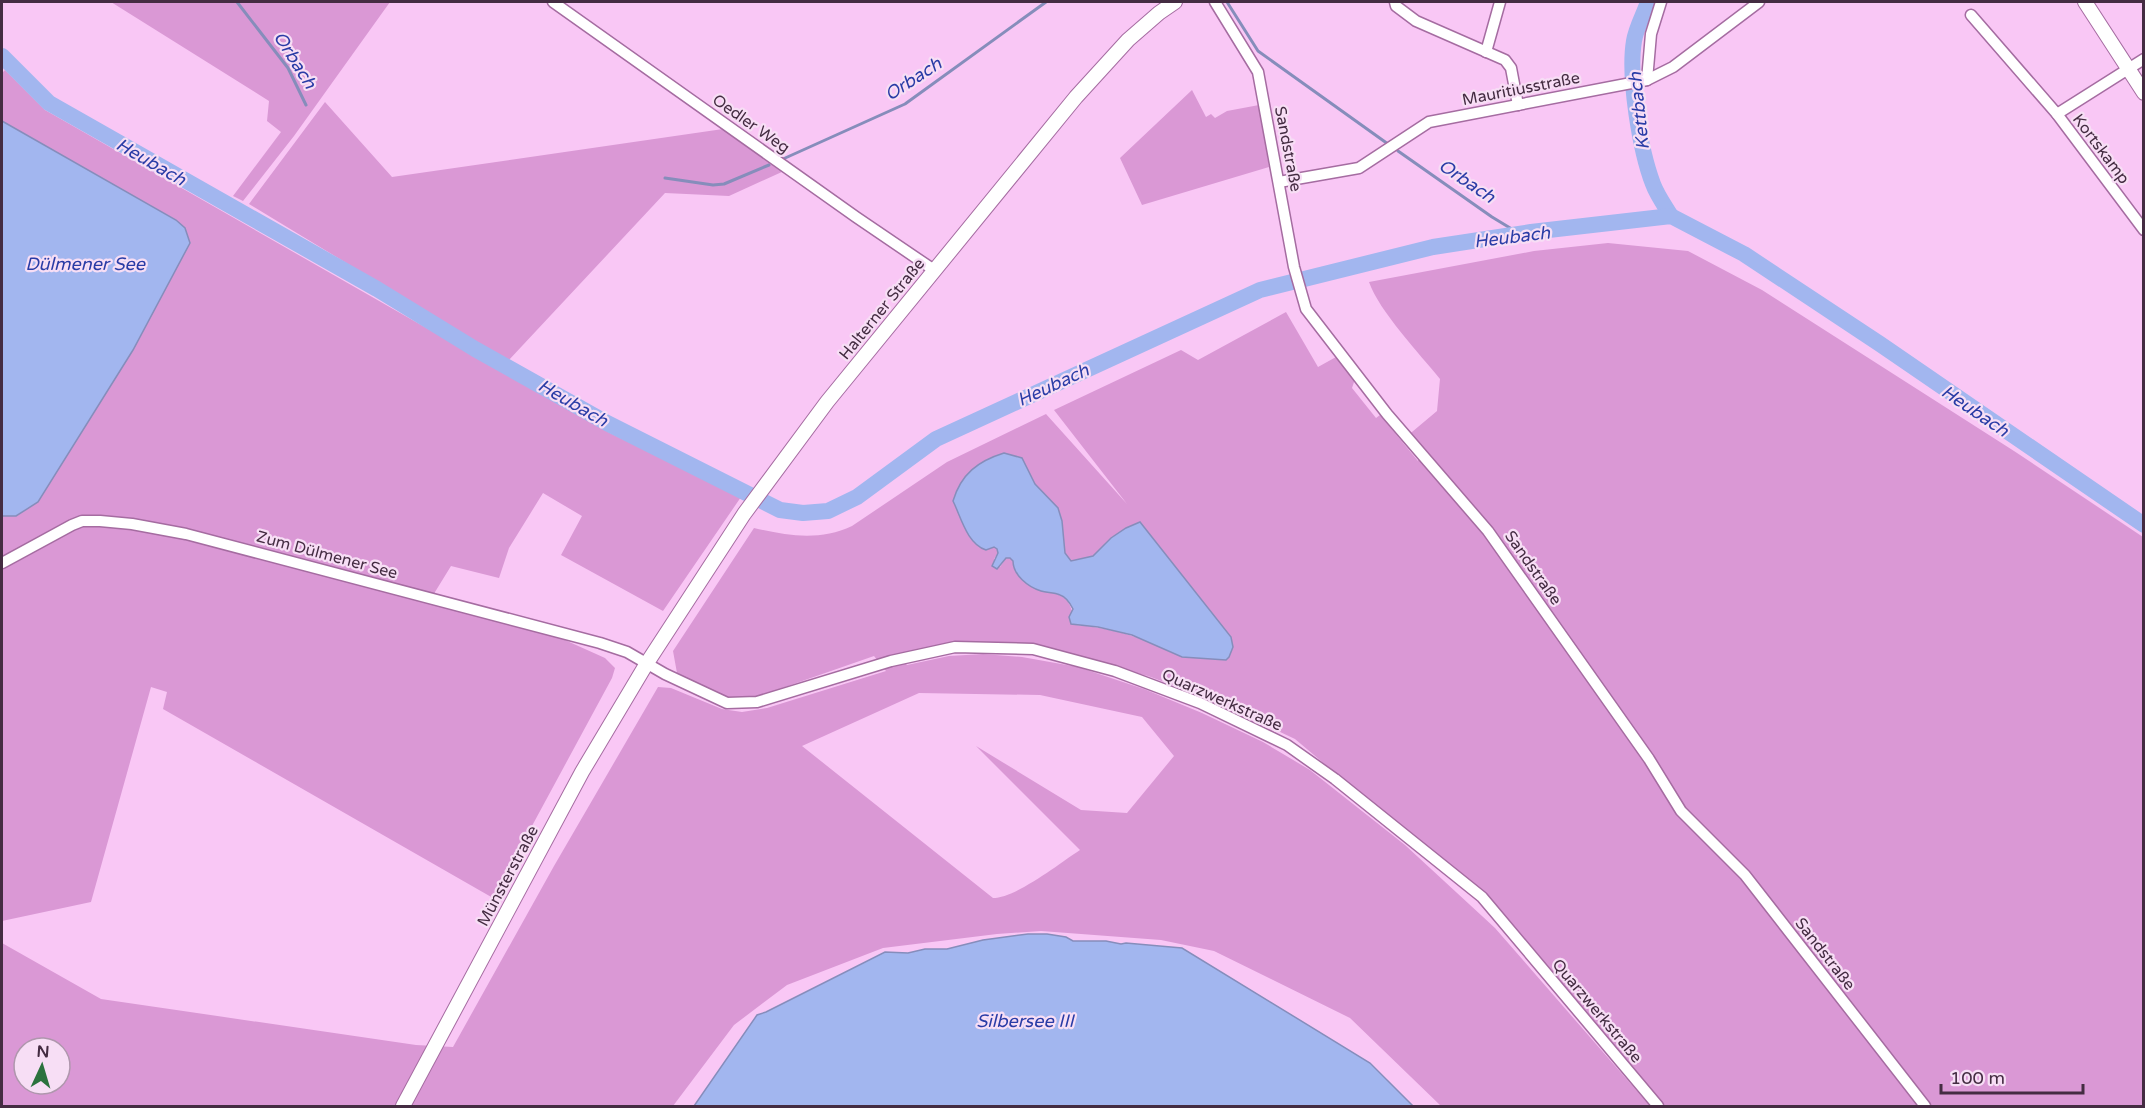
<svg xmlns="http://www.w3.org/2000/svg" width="2145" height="1108" font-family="'Varela Round',sans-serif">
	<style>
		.green { fill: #da98d5; fill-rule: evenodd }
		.water { fill: #a2b6ef; stroke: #868dbb; stroke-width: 1.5 }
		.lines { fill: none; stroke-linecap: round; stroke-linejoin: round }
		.stream { stroke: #868dbb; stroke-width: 3 }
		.river { stroke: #a2b6ef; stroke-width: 16 }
		.street-casing { stroke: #a56ca1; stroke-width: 13 }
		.secondary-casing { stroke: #a56ca1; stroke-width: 16 }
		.street { stroke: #fff; stroke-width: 10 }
		.secondary { stroke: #fff; stroke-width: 14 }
		.labels { text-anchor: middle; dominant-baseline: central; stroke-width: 4.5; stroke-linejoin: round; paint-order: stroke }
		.street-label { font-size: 16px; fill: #442c42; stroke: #f7def5 }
		.water-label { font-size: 18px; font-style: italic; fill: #293ca6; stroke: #f7def5 }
	</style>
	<rect width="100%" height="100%" fill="#f9c7f5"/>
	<g class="green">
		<polygon points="111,2 390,2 294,136 243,201 233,196 281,132 267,121 269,101"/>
		<polygon points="5,70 45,110 610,433 741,497 663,611 561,555 582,516 543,493 509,548 499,578 451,566 435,592 434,603 556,636 605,658 615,668 612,678 493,898 163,709 167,692 151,687 91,902 2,921 2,516 16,516 38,502 133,350 190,243 176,220 2,121 2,73"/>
		<polygon points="1192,90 1206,117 1211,114 1215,118 1227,111 1259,105 1269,167 1142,205 1120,158"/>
		<polygon points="325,102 392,177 723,129 784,171 729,196 665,193 508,361 249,204"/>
		<path d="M 1608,243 L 1688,251 L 1762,290 L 2014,451 L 2143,537 L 2143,1106 L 1658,1106 L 1482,897 L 1295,739 L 1210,699 L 1148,676 L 1032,646 L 992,643 L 953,643 L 899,656 L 907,665 L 949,656 L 983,654 L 1022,657 L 1078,667 L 1144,689 L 1202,713 L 1263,742 L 1310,770 L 1405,845 L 1495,928 L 1650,1106 L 1441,1106 L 1350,1018 L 1214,951 L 1161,940 L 1041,931 L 997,934 L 883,948 L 787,985 L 734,1025 L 673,1106 L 2,1106 L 2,943 L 101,999 L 416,1045 L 453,1047 L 554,866 L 658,687 L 671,688 L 722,709 L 742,712 L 767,708 L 886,671 L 874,656 L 753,698 L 728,698 L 677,673 L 673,651 L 754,528 C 788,536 820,541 852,526 L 947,462 L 1046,414 L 1127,504 L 1054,410 L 1181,350 L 1198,360 L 1286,312 L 1318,367 L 1336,357 L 1355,379 L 1352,388 L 1376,418 L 1380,415 L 1418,461 L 1420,453 L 1406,437 L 1437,411 L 1440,379 C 1420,354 1379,311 1369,282 L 1534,251 ZM 1022,458 L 1035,484 L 1058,508 L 1062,521 L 1065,553 L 1071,562 L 1093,556 L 1111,538 L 1126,528 L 1172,653 C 1141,636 1110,628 1076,625 C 1071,609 1072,598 1053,593 L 1010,558 L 1006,558 L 1000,567 L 994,559 L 998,553 L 998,549 L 994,547 ZM 919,693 L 1040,695 L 1142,717 L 1174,756 L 1127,813 L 1081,810 L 976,746 L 1080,850 C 1060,863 1016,898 993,898 L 802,746 ZM 24,1048 L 60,1048 L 60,1084 L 24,1084 Z"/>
	</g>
	<g class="water">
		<polygon points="2,121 176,220 185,228 190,243 133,350 38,502 16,516 2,516"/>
		<path d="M 1004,453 L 1022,458 L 1035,484 L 1058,508 L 1062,521 L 1065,553 L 1071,561 L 1093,556 L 1111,538 L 1126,528 L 1140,522 L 1231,637 L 1233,647 L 1229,657 L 1226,660 L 1182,657 L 1132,635 L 1098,627 L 1071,624 L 1069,617 L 1073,609 C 1070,603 1066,597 1060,595 C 1054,592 1047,593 1041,591 C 1028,587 1013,575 1013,561 L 1010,558 L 1006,558 L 997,569 L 992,566 L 998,553 L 997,549 L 994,547 L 986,550 C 967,544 961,517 953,501 C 961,474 978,461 1004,453 Z"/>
		<polygon points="1028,934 1047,934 1066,937 1073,941 1106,941 1121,944 1126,943 1182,948 1370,1063 1413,1106 694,1106 757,1015 766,1012 885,952 908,953 925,949 947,949 983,940"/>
	</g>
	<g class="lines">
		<g class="stream">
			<polyline points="237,2 288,68 306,105"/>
			<polyline points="1227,2 1258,51 1388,144"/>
			<polyline points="1398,151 1492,217 1520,234"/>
			<polyline points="783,159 905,104 1046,2"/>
			<polyline points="665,178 713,185 724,184 769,165"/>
		</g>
		<g class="river">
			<path d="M 1648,2 C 1644,14 1636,28 1634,41 C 1628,77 1640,150 1653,184 C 1657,195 1665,206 1671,216"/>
			<polyline points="2,56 49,103 377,289 475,349 607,423 780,510 803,513 828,511 857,497 936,439 1260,290 1433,247 1531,232 1671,216 1744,254 1880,344 2144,525"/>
		</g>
		<defs>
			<g id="street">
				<polyline points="553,2 856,217 934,270"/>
				<polyline points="1215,2 1258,72 1294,267 1306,309 1387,414 1488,531 1649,759 1681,811 1745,875 1925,1106"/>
				<polyline points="1395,2 1396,6 1416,21 1505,60 1511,68 1518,105"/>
				<polyline points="1971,15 2057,114 2144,230"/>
				<polyline points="1486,52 1500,2"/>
				<polyline points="1647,80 1651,34 1661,2"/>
				<polyline points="2057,114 2144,59"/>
				<polyline points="1279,182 1359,168 1429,122 1647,80 1673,67 1759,2"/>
				<polyline points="2,563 72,525 82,521 100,521 132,524 186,534 600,643 627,652 665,674 727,703 757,702 891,661 955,647 1033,649 1115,671 1200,703 1287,745 1335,779 1482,897 1658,1106"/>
			</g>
			<g id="secondary">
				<polyline points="2085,2 2144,93"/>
				<polyline points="403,1106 582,772 647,663 744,514 827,402 1076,97 1128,40 1159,13 1175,2"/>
			</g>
		</defs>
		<use href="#street" class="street-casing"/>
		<use href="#secondary" class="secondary-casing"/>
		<use href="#street" class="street"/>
		<use href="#secondary" class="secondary"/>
	</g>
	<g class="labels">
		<g class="street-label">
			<text transform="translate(1521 89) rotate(-11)">Mauritiusstraße</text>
			<text transform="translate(751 124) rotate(35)">Oedler Weg</text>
			<text transform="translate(1288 149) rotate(79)">Sandstraße</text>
			<text transform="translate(2101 149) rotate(53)">Kortskamp</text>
			<text transform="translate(882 309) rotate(-51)">Halterner Straße</text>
			<text transform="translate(327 555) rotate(15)">Zum Dülmener See</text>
			<text transform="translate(1533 568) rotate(55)">Sandstraße</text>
			<text transform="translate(1222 700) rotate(24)">Quarzwerkstraße</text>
			<text transform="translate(508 876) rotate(-62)">Münsterstraße</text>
			<text transform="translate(1825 954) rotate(52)">Sandstraße</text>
			<text transform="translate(1597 1011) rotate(50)">Quarzwerkstraße</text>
		</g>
		<g class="water-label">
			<text transform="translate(295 60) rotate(58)">Orbach</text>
			<text transform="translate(913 79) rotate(-33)">Orbach</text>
			<text transform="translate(1639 111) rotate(-96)">Kettbach</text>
			<text transform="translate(151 162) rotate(30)">Heubach</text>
			<text transform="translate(1467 181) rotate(34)">Orbach</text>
			<text transform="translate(1512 237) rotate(-7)">Heubach</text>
			<text x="85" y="264">Dülmener See</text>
			<text transform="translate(1053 385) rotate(-25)">Heubach</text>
			<text transform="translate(573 403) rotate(30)">Heubach</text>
			<text transform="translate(1975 411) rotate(34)">Heubach</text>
			<text x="1025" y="1021">Silbersee III</text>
		</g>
	</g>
	<rect width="2145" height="1108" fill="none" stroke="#442c42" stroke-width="6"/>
	<g transform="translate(42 1066) rotate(4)"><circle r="28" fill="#f7def5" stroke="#af97ad" stroke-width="1.5"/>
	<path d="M0-4.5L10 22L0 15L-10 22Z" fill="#2c723e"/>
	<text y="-9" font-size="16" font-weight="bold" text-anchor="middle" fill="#442c42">N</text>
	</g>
	<path d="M1941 1084v9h142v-9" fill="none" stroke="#442c42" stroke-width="3"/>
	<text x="1950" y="1084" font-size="18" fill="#442c42" stroke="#f7def5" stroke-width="4.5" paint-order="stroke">100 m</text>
</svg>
